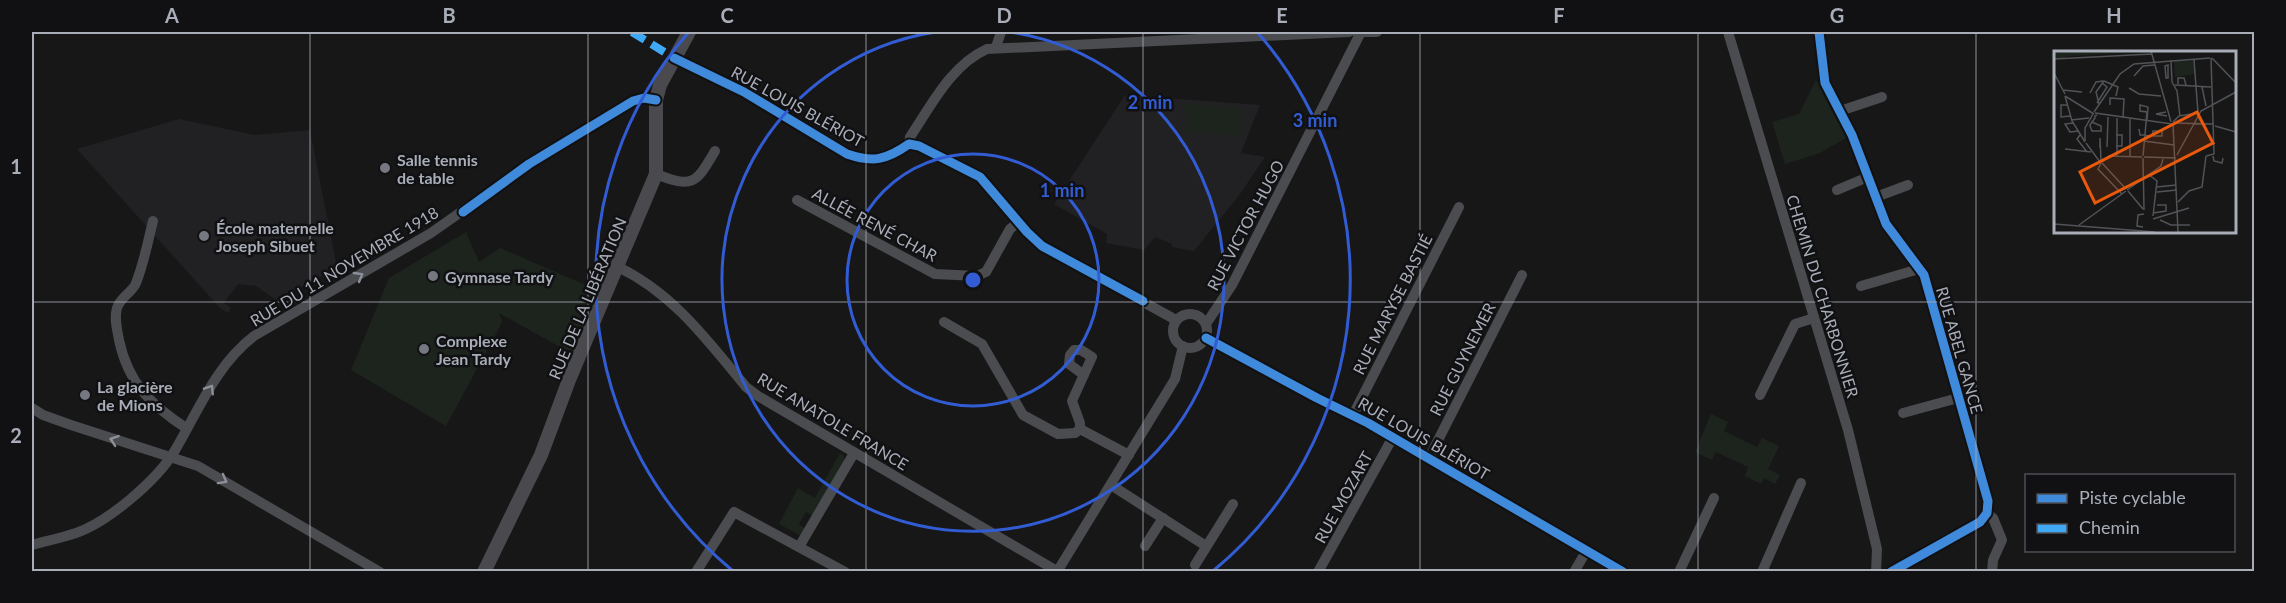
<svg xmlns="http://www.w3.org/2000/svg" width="2286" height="603" font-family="Lato,sans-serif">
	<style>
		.built { fill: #212123 }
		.green { fill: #1d241e }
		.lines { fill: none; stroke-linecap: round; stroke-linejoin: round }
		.street { stroke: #4b4c50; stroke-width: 10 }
		.secondary { stroke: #4a4a4e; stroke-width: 14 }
		.quiet { stroke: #3fa9f5; stroke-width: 8; stroke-dasharray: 15 8; stroke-linecap: butt }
		.cycleway-casing { stroke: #111113; stroke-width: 13 }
		.cycleway { stroke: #408adc; stroke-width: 9 }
		.oneway { stroke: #8c9099 }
		.grid { fill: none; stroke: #a8adb8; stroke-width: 1.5; stroke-opacity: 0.55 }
		.ring { fill: none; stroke: #325cd3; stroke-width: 3 }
		.poi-dot { fill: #757880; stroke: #111113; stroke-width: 2 }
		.labels { text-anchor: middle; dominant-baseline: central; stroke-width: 5; stroke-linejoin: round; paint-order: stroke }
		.street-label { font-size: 16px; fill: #a8adb8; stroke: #111113 }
		.poi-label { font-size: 16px; font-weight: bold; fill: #a8adb8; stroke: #111113; text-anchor: start }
		.inset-road { fill: none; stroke: #515357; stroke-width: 1.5 }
		.view { fill: #e8590c; fill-opacity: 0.15; stroke: #e8590c; stroke-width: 3 }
		.inset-edge { fill: none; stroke: #a8adb8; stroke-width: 3 }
		.centre { fill: #325cd3; stroke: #111113; stroke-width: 3 }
		.ring-label { font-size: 18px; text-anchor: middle; font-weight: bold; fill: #325cd3; stroke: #111113; stroke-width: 5; stroke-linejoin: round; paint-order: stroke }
		.neatline { fill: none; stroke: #a8adb8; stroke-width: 2 }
		.grid-label { font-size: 20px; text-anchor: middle; font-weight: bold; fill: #a8adb8 }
	</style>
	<rect width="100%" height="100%" fill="#171717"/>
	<g class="built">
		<polygon points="1125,95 1260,105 1241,153 1265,157 1240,194 1194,251 1172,247 1172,244 1155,237 1144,250 1106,243 1107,234 1054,204"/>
		<polygon points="179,119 255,135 310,130 337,268 276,300 256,286 238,284 224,303 231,308 228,313 220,308 77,149"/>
	</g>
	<g class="green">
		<polygon points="1816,80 1846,138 1820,153 1785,164 1772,122 1799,114"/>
		<polygon points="1186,104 1243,108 1241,136 1185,132"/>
		<polygon points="466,232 479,262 500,248 602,292 574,355 499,313 502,321 499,328 446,426 351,370 389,278"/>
		<polygon points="1711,414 1728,422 1724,431 1757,447 1762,438 1779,446 1768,469 1780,475 1775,484 1764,478 1761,484 1745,476 1748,467 1716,452 1712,460 1695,452"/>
		<polygon points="840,453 844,456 844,464 813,516 806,512 799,524 805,529 801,536 779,524 798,488 815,498"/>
	</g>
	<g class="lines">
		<g class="street">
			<polyline points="1356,32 1377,32"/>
			<polyline points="1728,32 1848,430 1877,549 1876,572"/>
			<polyline points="1819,32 1825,83 1852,135 1886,224 1924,275 1988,501 1987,513 1980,522 1891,572"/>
			<polyline points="996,47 1001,32"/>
			<path d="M 674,58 L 744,92 L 847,154 C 873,163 886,160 909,144 L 919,146 L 980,177 L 1027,232 L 1042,246 L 1176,320"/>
			<polyline points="1840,111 1882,97"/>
			<path d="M 909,144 L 910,137 C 931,106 951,65 987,49 L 1349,32"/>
			<path d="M 656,174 C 694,189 696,183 715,151"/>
			<polyline points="1837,190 1868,177"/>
			<polyline points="1876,197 1908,185"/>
			<polyline points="797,200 935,274 977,276 986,272 1010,229 1018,222"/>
			<path d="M 153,221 C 148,241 144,263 136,283 C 133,292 121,296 117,308 C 114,318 117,329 119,340 C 128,383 151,405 186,428"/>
			<path d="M 618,267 C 673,293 708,341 746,387 L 758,396 L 1057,571"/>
			<polyline points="1861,286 1919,269"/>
			<circle cx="1190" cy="331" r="17"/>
			<polyline points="944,322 982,344 1023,415 1058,434 1075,433 1080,429 1080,423 1072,401 1092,357 1081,350 1074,350 1070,355 1069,364 1084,375"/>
			<polyline points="1206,324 1232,285 1361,32"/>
			<polyline points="1206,338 1317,398 1368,423 1623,572"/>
			<polyline points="1760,395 1795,324 1814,318"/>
			<polyline points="32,408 43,415 71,425 198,466 380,572"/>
			<polyline points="1903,413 1958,398"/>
			<polyline points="1353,415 1459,207"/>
			<polyline points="1080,429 1129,455"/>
			<polyline points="1429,458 1522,275"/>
			<polyline points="1111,485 1206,546"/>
			<polyline points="1987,513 1993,518 2002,540 1993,560 1992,572"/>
			<path d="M 32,545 C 46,541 61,538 76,533 C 108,522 156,481 174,452 C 198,412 215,366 254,336 L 431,233 L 529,164 L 633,101 L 644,98 L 656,100"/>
			<polyline points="1145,546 1163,518"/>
			<polyline points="799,547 854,453"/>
			<polyline points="1195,565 1233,504"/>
			<polyline points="696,572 734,512 845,572"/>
			<polyline points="1057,572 1175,379 1183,346"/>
			<polyline points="1318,572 1393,437"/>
			<polyline points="1574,572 1587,550"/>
			<polyline points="1679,572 1714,498"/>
			<polyline points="1762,572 1801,483"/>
		</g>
		<polyline class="secondary" points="484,572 541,455 569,380 656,174 656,100 660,85 689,32"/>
		<polyline class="quiet" points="632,32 674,58"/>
		<defs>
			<g id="cycleway">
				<polyline points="1819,32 1825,83 1852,135 1886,224 1924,275 1988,501 1987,513 1980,522 1891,572"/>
				<path d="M 674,58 L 744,92 L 847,154 C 873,163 886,160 909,144 L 919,146 L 980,177 L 1027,232 L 1042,246 L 1143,301"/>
				<polyline points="463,212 529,164 633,101 644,98 656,100"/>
				<polyline points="1206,338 1317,398 1368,423 1623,572"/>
			</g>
		</defs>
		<use href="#cycleway" class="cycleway-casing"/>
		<use href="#cycleway" class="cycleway"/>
	</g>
	<defs><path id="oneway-chevron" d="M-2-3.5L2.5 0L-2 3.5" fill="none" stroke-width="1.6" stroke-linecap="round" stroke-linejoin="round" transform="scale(1.5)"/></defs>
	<g class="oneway">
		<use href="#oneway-chevron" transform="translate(359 276) rotate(-30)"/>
		<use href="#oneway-chevron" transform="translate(210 389) rotate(-57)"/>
		<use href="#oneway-chevron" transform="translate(114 440) rotate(-161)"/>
		<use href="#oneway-chevron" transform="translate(223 480) rotate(29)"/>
	</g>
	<path class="grid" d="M 310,32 L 310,572M 588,32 L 588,572M 866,32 L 866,572M 1143,32 L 1143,572M 1420,32 L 1420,572M 1698,32 L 1698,572M 1976,32 L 1976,572M 32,302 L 2254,302"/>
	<g class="ring">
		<circle cx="973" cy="280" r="126"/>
		<path d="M1010 32A251 251 0 1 1 936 32"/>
		<path d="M733 571A377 377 0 0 1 688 33M1258 33A377 377 0 0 1 1213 571"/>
	</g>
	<g class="poi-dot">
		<circle cx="385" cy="168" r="6"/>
		<circle cx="204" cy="236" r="6"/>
		<circle cx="433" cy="276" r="6"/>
		<circle cx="424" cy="349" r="6"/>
		<circle cx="85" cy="395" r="6"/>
	</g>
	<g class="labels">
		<g class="street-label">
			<text transform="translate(798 106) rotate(29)">RUE LOUIS BLÉRIOT</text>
			<text transform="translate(875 224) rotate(28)">ALLÉE RENÉ CHAR</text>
			<text transform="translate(1245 225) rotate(-62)">RUE VICTOR HUGO</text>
			<text transform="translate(344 266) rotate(-31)">RUE DU 11 NOVEMBRE 1918</text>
			<text transform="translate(1823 296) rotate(73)">CHEMIN DU CHARBONNIER</text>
			<text transform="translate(587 298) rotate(-67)">RUE DE LA LIBÉRATION</text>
			<text transform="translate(1392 304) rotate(-63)">RUE MARYSE BASTIÉ</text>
			<text transform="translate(1960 350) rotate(74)">RUE ABEL GANCE</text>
			<text transform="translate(1462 359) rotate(-63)">RUE GUYNEMER</text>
			<text transform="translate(833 421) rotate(31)">RUE ANATOLE FRANCE</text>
			<text transform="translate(1424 438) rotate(30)">RUE LOUIS BLÉRIOT</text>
			<text transform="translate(1343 497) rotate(-61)">RUE MOZART</text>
		</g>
		<g class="poi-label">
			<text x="397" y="159">Salle tennis<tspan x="397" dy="18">de table</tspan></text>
			<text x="216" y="227">École maternelle<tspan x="216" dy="18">Joseph Sibuet</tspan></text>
			<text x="445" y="276">Gymnase Tardy</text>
			<text x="436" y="340">Complexe<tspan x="436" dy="18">Jean Tardy</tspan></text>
			<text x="97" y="386">La glacière<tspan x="97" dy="18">de Mions</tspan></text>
		</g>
	</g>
	<g transform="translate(2054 51)">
		<rect width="182" height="182" fill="#171717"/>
		<path d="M 0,0 L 66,0 L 66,2 L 14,5 L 8,8 L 0,7 ZM 120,10 L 139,10 L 141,23 L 121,26 Z" fill="#1d241e"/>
		<path class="inset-road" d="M 97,0 L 117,71M 158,7 L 182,32M 0,8 L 98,3M 117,9 L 118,31M 140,9 L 144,62M 114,14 L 114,27 L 112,27 L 111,15 ZM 0,22 L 11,43M 80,25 L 89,15 L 100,14M 118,31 L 123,40 L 126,65M 124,33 L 124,27 L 130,27 L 132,34M 121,34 L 157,36M 148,36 L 152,55M 75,37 L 85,43 L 107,45M 9,39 L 28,41M 36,42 L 42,31 L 49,30M 11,45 L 18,70 L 31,91M 11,45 L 40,63M 43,52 L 53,36 L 48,32M 45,53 L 42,41 L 50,30 L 64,36 L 62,45M 13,54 L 7,54 L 7,66 L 16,65M 56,54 L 56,47 L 70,48 L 69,67M 40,61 L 66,23 L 80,13 L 156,7M 112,61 L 102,63 L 113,65M 41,62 L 118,73M 63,67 L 63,105M 17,69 L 35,67M 38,71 L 47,75 L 47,80 L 38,80 L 36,75 L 36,74 L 38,71 L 41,67 L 41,65 L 43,64M 119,71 L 125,65 L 144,62M 19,72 L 11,73 L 16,81 L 25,80M 119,72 L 160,73M 119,73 L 124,181M 161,75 L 182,81M 85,78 L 86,84 L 90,84 L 95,85 L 108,85 L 108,80 L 99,80 L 98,85M 26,84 L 23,88 L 33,101M 31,90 L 31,77 L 39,63M 90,90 L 120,94M 32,92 L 46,111M 62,95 L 68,95 L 68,84 L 62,84M 53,96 L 54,66M 46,97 L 46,87 L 47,110M 11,98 L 37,101M 123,104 L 147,60 L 182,41M 89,105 L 93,61 L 86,60 L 86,54 L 94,56 L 93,69M 152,105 L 160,103 L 157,7M 159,105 L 160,110 L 168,112 L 169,107M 76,106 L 76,68M 90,106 L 122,107M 89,107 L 90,159M 48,111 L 55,105 L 88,106M 47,112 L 44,118 L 68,143M 48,112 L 72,138M 94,123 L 103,130 L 99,165M 103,136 L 122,134M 73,139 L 107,115 L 109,108M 74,140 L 89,158M 103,141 L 123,139M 124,151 L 135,140 L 148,136 L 152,105M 99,162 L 112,160 L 112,154 L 103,154M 99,168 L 135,157M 106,169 L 117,174 L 136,174M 0,173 L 101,181M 25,174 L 72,140M 89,176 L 83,175 L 84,164 L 90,163"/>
		<path class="view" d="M 143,61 L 159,92 L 41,152 L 26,121 Z"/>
		<rect width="182" height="182" class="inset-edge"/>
	</g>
	<circle cx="973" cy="280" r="9" class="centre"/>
	<g class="ring-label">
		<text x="1150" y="109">2 min</text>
		<text x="1315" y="127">3 min</text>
		<text x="1062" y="197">1 min</text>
	</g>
	<rect width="2286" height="603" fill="none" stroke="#111113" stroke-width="66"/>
	<rect x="2025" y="474" width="210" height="78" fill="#111113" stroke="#4d4f55" stroke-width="1.5"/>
	<rect x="2037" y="494" width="30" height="9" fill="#408adc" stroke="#4d4f55" stroke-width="1.5"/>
	<text x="2079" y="504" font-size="18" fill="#a8adb8">Piste cyclable</text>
	<rect x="2037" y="524" width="30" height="9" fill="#3fa9f5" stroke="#4d4f55" stroke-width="1.5"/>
	<text x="2079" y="534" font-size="18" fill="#a8adb8">Chemin</text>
	<rect x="33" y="33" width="2220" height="537" class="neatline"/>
	<g class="grid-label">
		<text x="172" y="23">A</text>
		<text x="449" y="23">B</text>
		<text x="727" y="23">C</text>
		<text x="1004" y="23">D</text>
		<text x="1282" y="23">E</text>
		<text x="1559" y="23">F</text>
		<text x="1837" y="23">G</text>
		<text x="2114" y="23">H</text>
		<text x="16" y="174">1</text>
		<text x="16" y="443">2</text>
	</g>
</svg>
